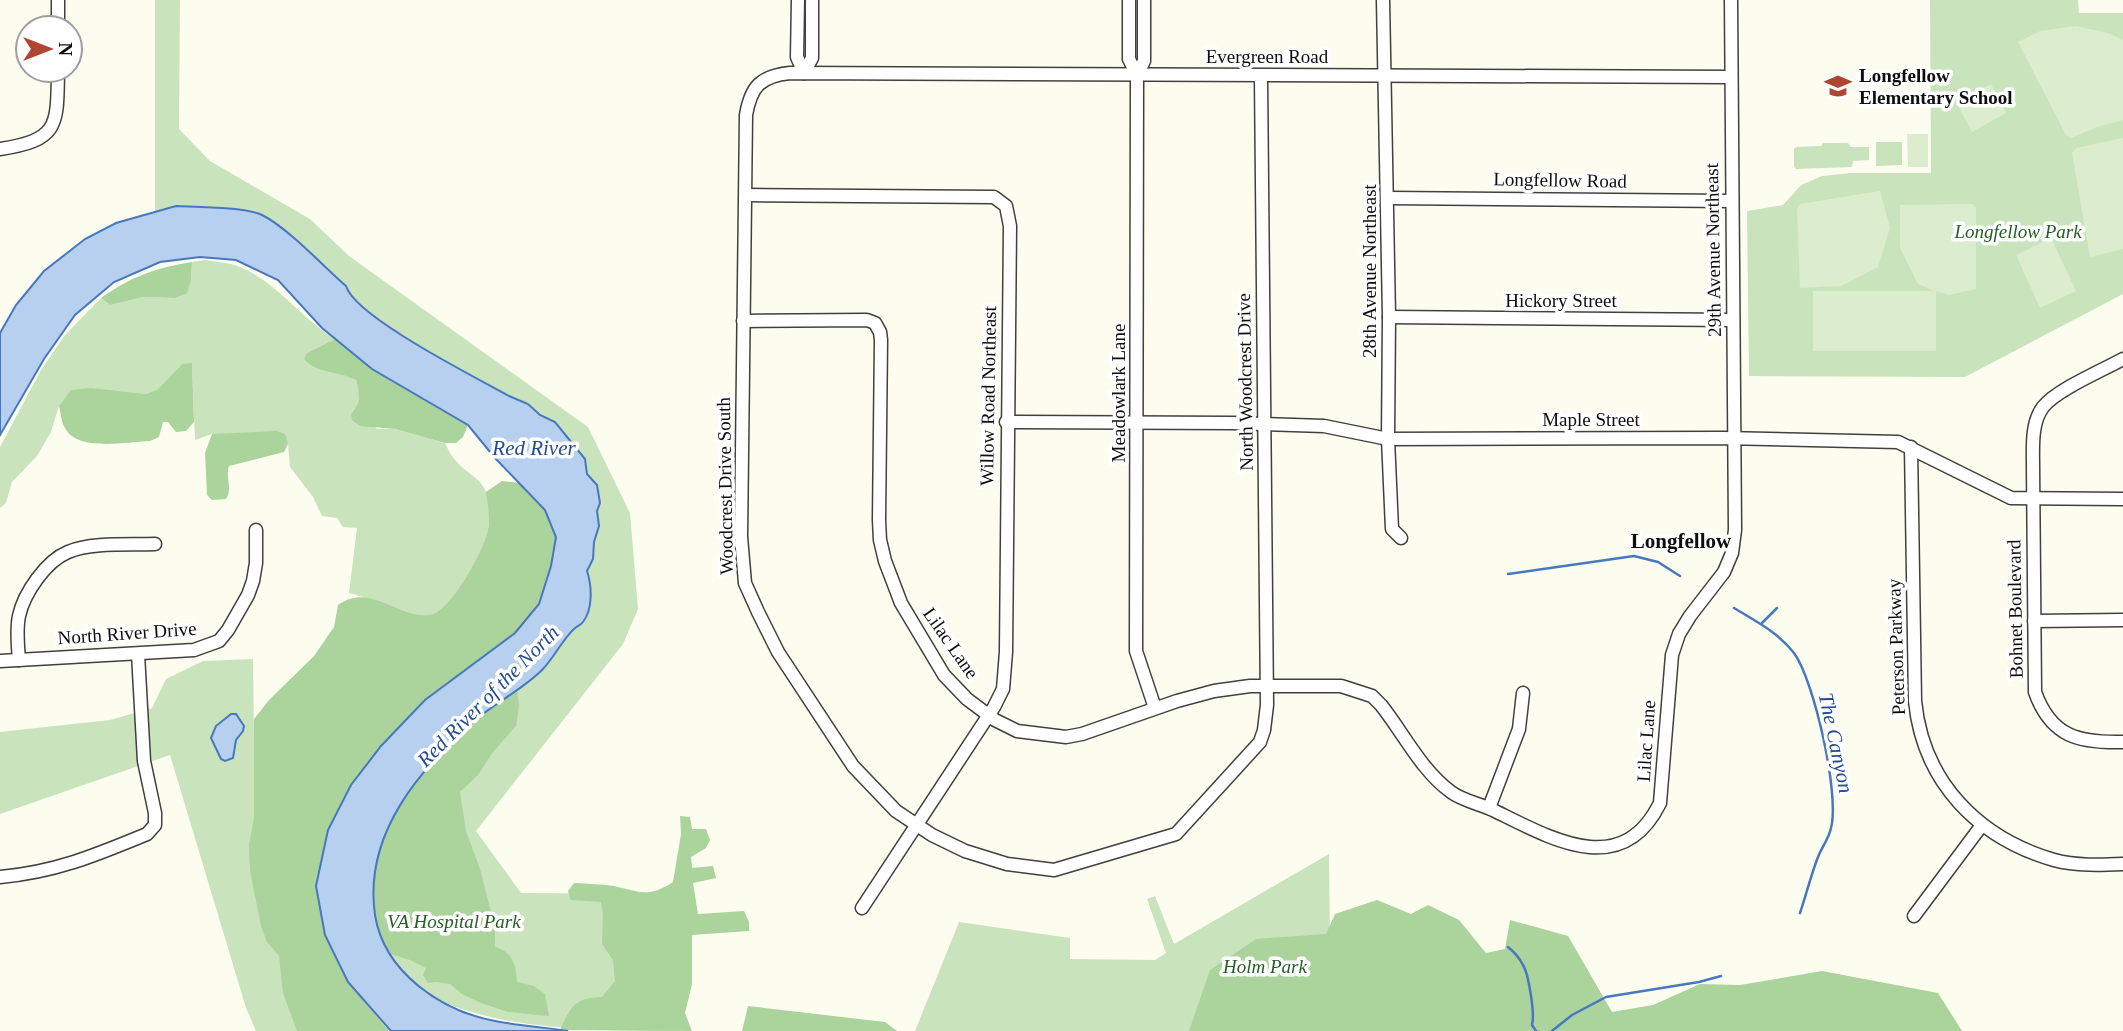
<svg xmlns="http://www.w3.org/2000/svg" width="2123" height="1031" font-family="'Times New Roman',serif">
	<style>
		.green { fill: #c9e4bc }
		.forest { fill: #abd39c }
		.pitch { fill: #dbedcc }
		.water { fill: #b8d0f0; stroke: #4778bf; stroke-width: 2 }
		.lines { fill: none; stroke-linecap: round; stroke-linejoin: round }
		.stream { stroke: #4778bf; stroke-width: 2.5 }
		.minor-casing { stroke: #404040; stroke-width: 15 }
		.minor { stroke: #fff; stroke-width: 12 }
		.labels { text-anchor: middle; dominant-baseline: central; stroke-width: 7; stroke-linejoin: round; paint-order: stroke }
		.street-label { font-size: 19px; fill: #0d0d0d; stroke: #fff }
		.poi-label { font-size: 19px; font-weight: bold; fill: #0d0d0d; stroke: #fff; text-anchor: start }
		.park-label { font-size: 19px; font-style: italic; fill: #255e24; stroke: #fff }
		.water-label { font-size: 21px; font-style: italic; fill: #234c92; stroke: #fff }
		.neighbourhood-label { font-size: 21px; font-weight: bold; fill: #0d0d0d; stroke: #fff }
	</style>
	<rect width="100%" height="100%" fill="#fdfdef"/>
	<g class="green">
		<path d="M 155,0 L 180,0 L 179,129 L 210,161 L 310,219 L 349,256 L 588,427 L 630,513 L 638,609 L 623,644 L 476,831 L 521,893 L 682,894 L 678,1031 C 598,1031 506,1031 434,998 C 416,987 401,969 387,953 L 478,718 L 541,671 L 574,629 L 583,623 L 590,582 L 587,571 L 593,559 L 594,542 L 599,526 L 585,459 L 555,422 L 540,415 L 528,404 L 509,396 C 476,378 355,317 346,286 L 296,241 L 261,215 L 217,207 L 176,206 L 155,211 Z"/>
		<polygon points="1930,0 2078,0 2079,13 2123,13 2123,294 1965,377 1749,376 1747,211 1783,205 1801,185 1822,176 1850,173 1931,173"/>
		<polygon points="1876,142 1902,142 1902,165 1876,166"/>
		<polygon points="1823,143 1848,143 1851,147 1869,147 1869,160 1853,161 1852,167 1796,169 1794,166 1794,149 1796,147 1821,146"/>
		<path d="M 204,260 C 219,262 234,263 247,270 C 280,287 303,319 335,339 L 307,353 L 317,368 L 348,375 L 356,380 L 360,393 L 356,408 L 377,429 L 395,429 L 445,443 C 448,449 451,456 456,461 C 465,472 481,478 486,492 C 490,504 490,523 487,535 C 482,554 448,615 428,616 C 408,616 370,598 349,593 L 357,528 L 343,527 L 337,518 L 322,516 L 313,497 L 290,467 L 288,444 L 212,434 L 195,440 L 192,364 L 182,364 L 158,389 L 146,394 L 117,391 L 59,406 L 51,432 L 37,456 L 12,482 L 6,503 L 0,508 L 0,447 L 41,370 L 65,335 L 101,298 L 110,305 L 144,297 L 175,298 L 191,280 L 192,262 Z"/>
		<polygon points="253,659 255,818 329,1031 256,1031 246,1008 170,755 0,814 0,732 110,720 152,708 166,679 203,661"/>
		<polygon points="1329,854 1331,1031 915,1031 959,922 1070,938 1070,959 1155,960 1166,953 1147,899 1155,896 1174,944"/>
	</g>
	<g class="forest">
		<path d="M 192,262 L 191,280 L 187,293 L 175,298 L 144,297 L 110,305 L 101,298 C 132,276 156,268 192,262 Z"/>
		<path d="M 335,339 L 372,369 L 468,425 L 463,437 L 456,443 L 445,443 L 395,429 L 360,426 L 352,420 L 351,414 C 361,403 360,393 356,380 C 340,371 316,374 304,359 L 307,353 Z"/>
		<path d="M 192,363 L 194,422 L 186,431 L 176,432 L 168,422 L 163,422 L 159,437 L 150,441 C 126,442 77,452 65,428 C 61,422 61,413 59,406 L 71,390 L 91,388 L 146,394 L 158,389 L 182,364 Z"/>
		<path d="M 277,431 L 285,434 L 288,444 L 284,452 L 229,466 C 225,477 233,489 226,499 L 212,500 L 207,495 L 205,453 L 212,434 Z"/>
		<path d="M 502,481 L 521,483 L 545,510 L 556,536 L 551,566 L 539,604 L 515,633 L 425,700 L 381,746 L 348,982 L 389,1031 L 297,1031 L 283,993 L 279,956 L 267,942 L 261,926 L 250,871 L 249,845 L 254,818 L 254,719 L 269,700 L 314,656 L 334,627 L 338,605 C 370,582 396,618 429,615 C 449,614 482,553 487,534 C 491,521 488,506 486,492 Z"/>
		<path d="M 517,689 L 519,706 L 516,726 L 493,752 L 478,775 L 460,792 L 466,831 L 480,869 L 495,927 L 495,947 C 513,952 516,965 517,982 L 534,986 L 545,994 L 549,1016 L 508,1012 L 481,1003 L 462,994 L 450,984 L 437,982 L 428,983 L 423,975 L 426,968 L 410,960 L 387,953 C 380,935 373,916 373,896 C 373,804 450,740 517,689 Z"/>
		<path d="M 680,816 L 690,817 L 692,829 L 706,829 L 710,840 L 706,848 L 691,857 L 692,868 L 713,866 L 716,878 L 693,883 L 698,914 L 744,911 L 749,922 L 749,931 L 692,935 L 692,984 L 685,1013 L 692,1031 L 560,1030 C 571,1006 575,998 602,997 L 615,981 L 613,960 L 602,944 L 603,915 L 601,902 L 571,900 L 568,891 L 574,883 C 587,884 601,884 614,886 C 640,892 649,898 673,882 L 681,834 Z"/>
		<polygon points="1377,900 1411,914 1428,905 1459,920 1486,953 1505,949 1510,920 1568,936 1612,1012 1653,1005 1700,984 1740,985 1822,971 1938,993 1962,1031 1189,1031 1210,970 1256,939 1326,934 1335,914"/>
		<polygon points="748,1006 885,1022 897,1031 742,1031"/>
	</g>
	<g class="pitch">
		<polygon points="2076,26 2108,33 2123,40 2123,120 2097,127 2071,138 2066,135 2018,42 2040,31"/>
		<polygon points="1991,84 2006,113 1972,132 1956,102"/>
		<polygon points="1907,134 1928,134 1928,167 1908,167"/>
		<polygon points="2123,138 2123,249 2090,257 2072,153 2076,148"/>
		<polygon points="1880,191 1890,228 1878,267 1841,286 1800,288 1797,209 1800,204"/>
		<polygon points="1972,204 1976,208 1976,289 1949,295 1936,291 1936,351 1813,351 1813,291 1934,291 1918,284 1900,248 1900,205"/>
		<polygon points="2051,238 2076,291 2040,308 2016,255"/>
	</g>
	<g class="water">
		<path d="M 176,206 C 196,207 245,207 262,215 C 288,228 323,266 346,286 C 355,317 477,378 509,396 L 528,404 L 540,415 L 555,422 L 585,459 L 587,474 L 597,485 L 600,503 L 597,511 L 599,526 L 594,542 L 593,559 L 587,571 C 592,586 593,609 583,622 C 580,626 578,625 574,629 C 562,640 554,658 542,670 C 523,689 498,701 478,718 C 420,768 363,834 375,915 C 384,972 441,1011 495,1021 C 519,1026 544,1027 568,1031 L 391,1031 L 348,982 L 325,935 L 316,886 L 328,830 L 351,785 L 381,746 L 425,700 L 515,633 L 539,604 L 551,566 L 556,537 L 545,510 L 495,458 L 468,425 L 372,369 L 322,328 L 278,280 L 236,260 L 200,257 L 160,262 L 114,282 L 75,315 L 44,359 L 0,435 L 0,333 L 16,305 L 44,271 L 85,239 L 116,223 Z"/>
		<polygon points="231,714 236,714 244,726 243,731 236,740 233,758 225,761 221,759 211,738 216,726"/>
	</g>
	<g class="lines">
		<g class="stream">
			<polyline points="1508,574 1634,556 1658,562 1680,576"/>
			<path d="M 1734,608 C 1755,621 1778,632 1794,653 C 1814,680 1840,795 1831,828 C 1829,838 1822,847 1818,857 C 1811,875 1806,895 1800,913"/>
			<polyline points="1762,623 1777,608"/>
			<path d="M 1508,947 C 1513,951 1520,959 1523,965 C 1529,975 1535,1015 1532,1025 L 1536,1031"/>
			<polyline points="1552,1031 1572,1015 1606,997 1699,982 1721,976"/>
		</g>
		<defs>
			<g id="minor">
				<polyline points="798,0 797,57 804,73"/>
				<polyline points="1129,0 1129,59 1137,75 1136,651 1155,708"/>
				<polyline points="1383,0 1389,317 1388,439 1392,529 1401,538"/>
				<polyline points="58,28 58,0"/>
				<polyline points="804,73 812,58 812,0"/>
				<polyline points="1137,75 1144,61 1144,0"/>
				<path d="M 1261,77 L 1267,705 L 1264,730 L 1260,742 L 1176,834 L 1054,870 L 1007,864 L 965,851 L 932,835 L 896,811 L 853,766 L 778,652 L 758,612 L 745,583 L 741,537 L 746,115 C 751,86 761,76 790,73 L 1731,77"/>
				<path d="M 0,149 C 60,140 57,125 58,70"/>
				<polyline points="746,195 994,197 1006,206 1010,226 1006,652 1003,689 994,707 862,908"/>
				<polyline points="1388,198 1731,201"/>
				<polyline points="1389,317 1733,320"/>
				<path d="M 743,321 L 867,320 L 875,323 L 880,332 L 881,340 L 879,520 L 880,540 L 885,561 L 901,603 L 944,675 L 967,699 L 995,720 L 1017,731 L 1066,737 L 1082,734 L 1177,701 L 1214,691 L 1250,686 L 1341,686 L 1372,696 L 1381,705 C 1404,734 1421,770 1451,792 C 1463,801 1481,804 1495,811 C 1552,839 1622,880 1660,803 L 1672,655 L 1679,634 L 1690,616 L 1724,572 L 1732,553 L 1735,530 L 1731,0"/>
				<path d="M 2123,359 C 2103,370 2056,390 2043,407 C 2031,423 2033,447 2033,466 L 2035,692 C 2051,737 2079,743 2123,742"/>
				<polyline points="1006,422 1232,423 1324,426 1388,439 1723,438 1898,442 2011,498 2123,499"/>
				<path d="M 1911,447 L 1915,701 C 1923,782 1978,838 2054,860 C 2076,866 2101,865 2123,864"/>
				<polyline points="2034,621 2123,620"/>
				<path d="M 19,660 C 18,646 16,630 19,616 C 24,593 46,561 68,552 C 91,542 130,545 155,544"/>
				<polyline points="0,661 194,650 219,641 228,630 248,595 253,581 256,563 256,530"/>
				<polyline points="1489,808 1519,729 1523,693"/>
				<path d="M 0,877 C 56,872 96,855 147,834 L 155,825 L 155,813 L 144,761 L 138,654"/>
				<polyline points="1914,916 1982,825"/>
			</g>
		</defs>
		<use href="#minor" class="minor-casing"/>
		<use href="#minor" class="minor"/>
	</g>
	<defs>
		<symbol id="school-bare" viewBox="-9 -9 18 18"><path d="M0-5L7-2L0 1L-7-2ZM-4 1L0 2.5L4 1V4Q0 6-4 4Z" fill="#af4533" stroke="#fff" stroke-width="2.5" paint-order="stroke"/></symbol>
	</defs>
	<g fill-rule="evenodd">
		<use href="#school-bare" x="1819" y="67" width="38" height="38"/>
	</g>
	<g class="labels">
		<g class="street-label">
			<text x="1267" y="56">Evergreen Road</text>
			<text transform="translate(1560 180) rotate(1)">Longfellow Road</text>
			<text transform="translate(1713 250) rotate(-91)">29th Avenue Northeast</text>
			<text transform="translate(1369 271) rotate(-90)">28th Avenue Northeast</text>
			<text x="1561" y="300">Hickory Street</text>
			<text transform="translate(1245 382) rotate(-91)">North Woodcrest Drive</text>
			<text transform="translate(1118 393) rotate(-90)">Meadowlark Lane</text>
			<text transform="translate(988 396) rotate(-89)">Willow Road Northeast</text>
			<text x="1591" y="419">Maple Street</text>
			<text transform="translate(725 486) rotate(-91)">Woodcrest Drive South</text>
			<text transform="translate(2015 609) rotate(-91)">Bohnet Boulevard</text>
			<text transform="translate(127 633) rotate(-4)">North River Drive</text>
			<text transform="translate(951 643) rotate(55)">Lilac Lane</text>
			<text transform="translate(1896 647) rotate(-92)">Peterson Parkway</text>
			<text transform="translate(1646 741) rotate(-86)">Lilac Lane</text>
		</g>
		<g class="poi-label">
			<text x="1859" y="75">Longfellow<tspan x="1859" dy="22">Elementary School</tspan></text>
		</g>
		<g class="park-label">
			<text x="2018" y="231">Longfellow Park</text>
			<text x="454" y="921">VA Hospital Park</text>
			<text x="1265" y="966">Holm Park</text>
		</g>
		<g class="water-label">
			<text x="534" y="448">Red River</text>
			<text transform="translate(488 696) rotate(-45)">Red River of the North</text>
			<text transform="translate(1836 743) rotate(78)">The Canyon</text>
		</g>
		<g class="neighbourhood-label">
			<text x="1681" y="541">Longfellow</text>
		</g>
	</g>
	<g transform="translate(49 49) rotate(90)"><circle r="33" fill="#ffffff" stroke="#9e9e9e" stroke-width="2"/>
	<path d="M0-5L12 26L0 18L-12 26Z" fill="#af4533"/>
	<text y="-10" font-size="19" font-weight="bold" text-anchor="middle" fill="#0d0d0d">N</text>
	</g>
</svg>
